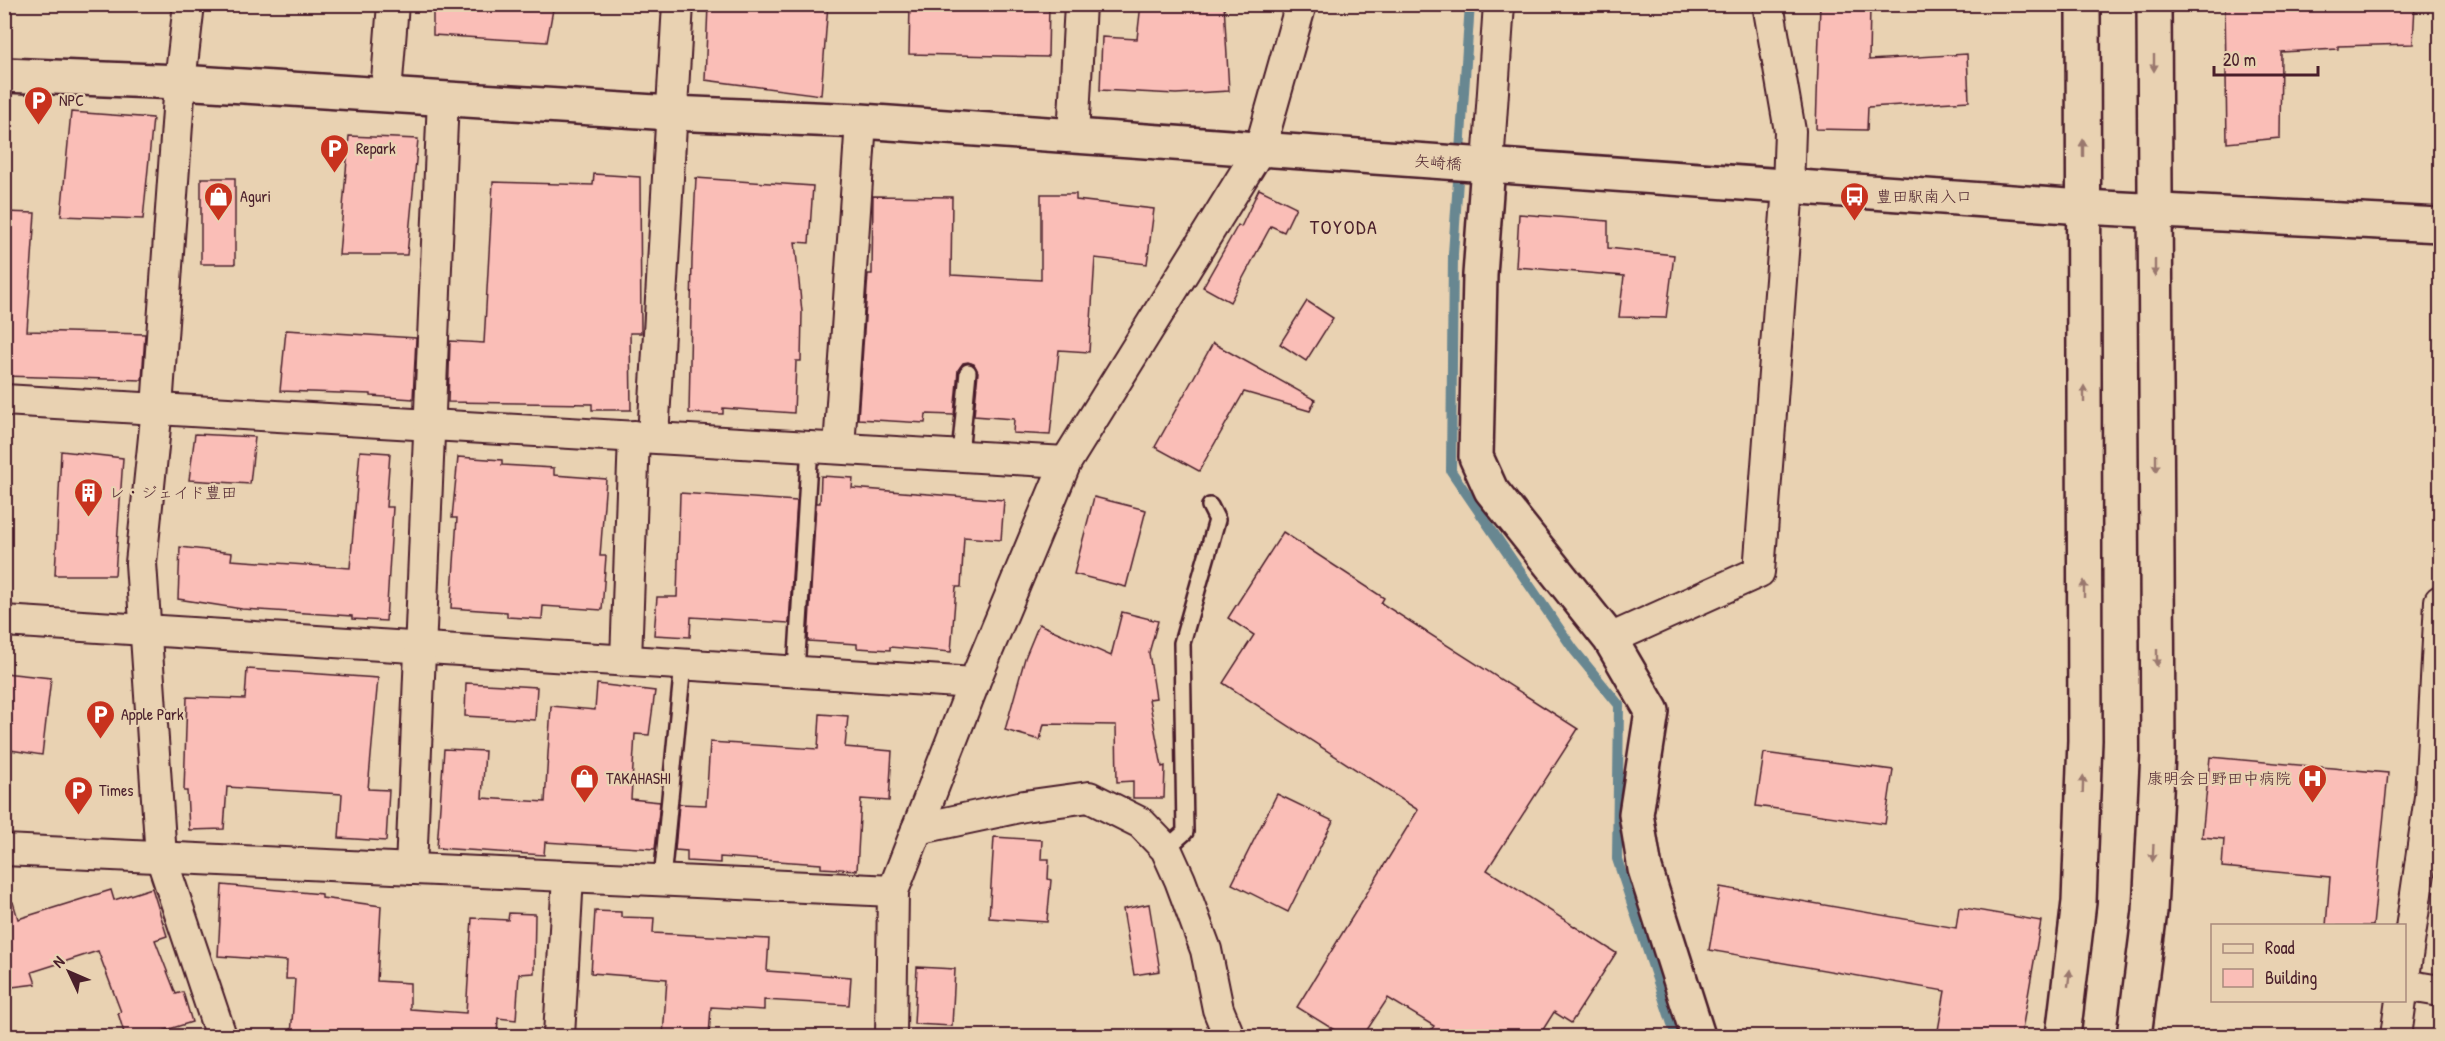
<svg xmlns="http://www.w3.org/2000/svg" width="2445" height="1041" font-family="'Patrick Hand','Klee One',sans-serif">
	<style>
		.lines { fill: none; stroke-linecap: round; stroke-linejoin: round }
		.stream { stroke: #688791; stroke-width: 10 }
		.building { fill: #fabeb7; stroke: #4a1f2b; stroke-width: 1.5 }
		.service-casing { stroke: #4a1f2b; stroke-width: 20 }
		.minor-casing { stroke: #4a1f2b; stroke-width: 34 }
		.tertiary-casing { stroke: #4a1f2b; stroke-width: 38 }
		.service { stroke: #e9d2b2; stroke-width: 15 }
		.minor { stroke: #e9d2b2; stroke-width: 30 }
		.tertiary { stroke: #e9d2b2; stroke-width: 33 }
		.oneway { fill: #9a786e }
		.labels { text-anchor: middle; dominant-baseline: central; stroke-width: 4.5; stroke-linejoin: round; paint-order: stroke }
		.poi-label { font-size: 16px; fill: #4a1f2b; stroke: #e9d2b2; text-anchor: start }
		.street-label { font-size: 16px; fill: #4a1f2b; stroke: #e9d2b2 }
		.quarter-label { font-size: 20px; letter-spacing: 1.5px; fill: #4a1f2b; stroke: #e9d2b2 }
	</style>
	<rect width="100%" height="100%" fill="#e9d2b2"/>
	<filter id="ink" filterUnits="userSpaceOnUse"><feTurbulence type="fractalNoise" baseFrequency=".0167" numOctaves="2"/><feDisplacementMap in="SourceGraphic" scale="12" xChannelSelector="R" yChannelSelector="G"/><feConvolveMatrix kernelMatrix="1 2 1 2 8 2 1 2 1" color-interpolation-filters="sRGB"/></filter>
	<g filter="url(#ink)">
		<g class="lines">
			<polyline class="stream" points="1470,4 1453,254 1451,471 1574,650 1619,705 1617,859 1676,1036"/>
		</g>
		<g class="building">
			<polygon points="433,4 554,4 547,42 433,35"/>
			<polygon points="748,4 828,4 821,95 705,80 708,5 748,7"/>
			<polygon points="910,4 1049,4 1048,57 909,54"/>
			<polygon points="1141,4 1224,4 1229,91 1176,94 1100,90 1102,37 1137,39"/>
			<polygon points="1820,4 1870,4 1869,60 1967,54 1969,101 1868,107 1867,130 1816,129"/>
			<polygon points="2225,4 2415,4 2413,44 2338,46 2338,49 2281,52 2280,138 2227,143"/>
			<polygon points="71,112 153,118 143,219 61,216"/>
			<polygon points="349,136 418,139 407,255 339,255"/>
			<polygon points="594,174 640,177 641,333 630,333 631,410 592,410 592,404 448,402 450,341 484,343 493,182 593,185"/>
			<rect x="201" y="178" width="34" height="86"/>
			<polygon points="696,178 813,186 809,243 795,242 802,312 801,361 796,361 794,413 723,408 723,414 689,413 692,260"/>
			<polygon points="1259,189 1296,207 1284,232 1271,226 1230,302 1203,287 1238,225 1241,227"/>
			<polygon points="1041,194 1076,194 1076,200 1154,209 1147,264 1095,258 1089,352 1059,350 1050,435 1013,433 1014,419 974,416 978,372 974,364 968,362 963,363 958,370 954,415 926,414 925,423 858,419 868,274 872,274 873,196 952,197 951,275 1041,280"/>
			<polygon points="4,212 35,213 27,331 145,334 142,380 4,376"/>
			<polygon points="1519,214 1608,221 1608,248 1674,255 1666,318 1619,317 1624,276 1516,267"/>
			<polygon points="1307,301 1333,318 1306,361 1280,344"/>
			<polygon points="286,330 416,338 413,399 371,396 371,394 280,391"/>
			<polygon points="1213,343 1315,400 1310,411 1244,392 1199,471 1155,447"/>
			<polygon points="195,434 255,437 250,484 189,480"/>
			<polygon points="61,451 123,458 115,575 55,575"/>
			<polygon points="360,451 390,453 386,507 393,507 386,621 352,619 352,616 242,609 178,599 180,547 232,553 231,560 350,568"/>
			<polygon points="458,457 502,460 502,465 554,468 554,475 606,479 600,556 606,556 602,610 543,606 542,619 507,617 507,612 451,608 457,518 452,518"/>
			<polygon points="821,476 853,478 852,488 1004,500 1001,540 964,537 961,587 956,587 951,652 890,647 890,650 857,648 857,644 808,641 816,503 820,503"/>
			<polygon points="680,493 797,501 789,623 691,617 690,637 654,635 657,597 677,597"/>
			<polygon points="1094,497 1146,510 1126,587 1074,574"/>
			<polygon points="1283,532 1384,598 1381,603 1578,729 1487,870 1616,953 1571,1023 1554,1012 1539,1036 1427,1036 1434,1026 1388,998 1363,1036 1344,1036 1297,1007 1418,810 1223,683 1254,635 1228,618"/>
			<polygon points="1122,612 1158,621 1149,653 1156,698 1149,699 1162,767 1165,766 1164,798 1133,798 1133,781 1117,782 1116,725 1044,724 1040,740 1005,730 1025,658 1039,624 1111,656"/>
			<polygon points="247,669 378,678 368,789 389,790 386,841 339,838 342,794 227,787 224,829 189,830 187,791 184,791 187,697 245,699"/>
			<polygon points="4,673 51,678 42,755 4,749"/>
			<polygon points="466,683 537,687 535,720 465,716"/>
			<polygon points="597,684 655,691 649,735 635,734 631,799 660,802 655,849 545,842 544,855 437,848 444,749 485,751 482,798 545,802 551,706 595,710"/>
			<polygon points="820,714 848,716 845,747 892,751 889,801 861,799 857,870 821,868 821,864 720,857 720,863 687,861 687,851 675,850 679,804 706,805 710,742 818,749"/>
			<polygon points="1764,753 1893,770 1885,824 1756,806"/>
			<polygon points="2210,757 2388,773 2373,926 2326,926 2330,877 2222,867 2224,839 2202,837"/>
			<polygon points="1277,794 1333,821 1288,912 1232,884"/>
			<polygon points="994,837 1042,840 1041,859 1049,859 1048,879 1051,880 1047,922 989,918"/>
			<polygon points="222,885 322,894 322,898 381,906 377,981 410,983 410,1009 466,1013 472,918 508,920 509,913 535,914 534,973 519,974 516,1020 498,1018 497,1036 291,1036 295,979 286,979 287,961 218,956"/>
			<polygon points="1720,887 1956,928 1959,907 2041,921 2021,1036 1937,1036 1945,991 1709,950"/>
			<polygon points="152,888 167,936 155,940 176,994 183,992 192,1022 147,1036 125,1036 118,1013 121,1012 98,951 32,972 36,984 4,988 4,903 13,902 18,919 111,890 114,900"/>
			<polygon points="1149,904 1160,971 1134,975 1123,909"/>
			<polygon points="595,911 621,912 621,917 654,918 653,933 769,939 767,971 851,977 849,1005 764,1000 764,1010 711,1007 709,1036 663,1036 667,979 591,973"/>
			<polygon points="917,967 955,969 952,1026 914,1024"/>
		</g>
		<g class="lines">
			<defs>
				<g id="service">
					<polyline points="960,455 968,372"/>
					<polyline points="796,671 810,446"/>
					<polyline points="1166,849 1185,832 1182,643 1217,520 1210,506"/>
					<polyline points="662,880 683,664"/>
				</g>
				<g id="minor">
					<polyline points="189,4 180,82 157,408 141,563 161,857 221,1036"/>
					<polyline points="386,93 393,4"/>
					<polyline points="1073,136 1080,4"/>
					<polyline points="1488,165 1499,4"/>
					<polyline points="4,400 1066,462"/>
					<polyline points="653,437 678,4"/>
					<polyline points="839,448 861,121"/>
					<polyline points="4,621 974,683"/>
					<polyline points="1610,639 1759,572 1788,187 1790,131 1768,4"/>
					<polyline points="626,660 634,436"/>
					<polyline points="917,829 1024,806 1089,797 1141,823 1166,849 1180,880 1206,950 1218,1009 1229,1036"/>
					<polyline points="4,850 893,891"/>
					<polyline points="411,869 443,98"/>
					<polyline points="2404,977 2430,797 2440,601"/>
					<polyline points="2404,985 2440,991"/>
					<polyline points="559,1036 568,876"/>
					<polyline points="891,1036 893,891 974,683 1066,462 1260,149 1301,4"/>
					<polyline points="2396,1036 2401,1000"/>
				</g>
				<g id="tertiary">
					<polyline points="4,75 180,82 671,113 861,121 2083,207 2440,225"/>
					<polyline points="1488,165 1480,275 1476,457 1491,490 1610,639 1652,711 1636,814 1645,869 1698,1036"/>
					<polyline points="2063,1036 2079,902 2085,740 2083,4"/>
					<polyline points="2134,1036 2150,911 2158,753 2154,4"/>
				</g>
			</defs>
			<use href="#service" class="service-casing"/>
			<use href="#minor" class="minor-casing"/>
			<use href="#tertiary" class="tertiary-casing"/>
			<use href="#service" class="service"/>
			<use href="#minor" class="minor"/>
			<use href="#tertiary" class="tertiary"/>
		</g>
		<defs><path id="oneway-solid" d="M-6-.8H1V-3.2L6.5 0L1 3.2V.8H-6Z" transform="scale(1.5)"/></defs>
		<g class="oneway">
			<use href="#oneway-solid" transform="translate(2154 63) rotate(90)"/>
			<use href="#oneway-solid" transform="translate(2083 148) rotate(-90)"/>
			<use href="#oneway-solid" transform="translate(2155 268) rotate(90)"/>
			<use href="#oneway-solid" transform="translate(2084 394) rotate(-90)"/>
			<use href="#oneway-solid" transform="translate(2156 463) rotate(90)"/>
			<use href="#oneway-solid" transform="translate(2084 589) rotate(-90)"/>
			<use href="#oneway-solid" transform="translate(2157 658) rotate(90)"/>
			<use href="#oneway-solid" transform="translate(2083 784) rotate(-88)"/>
			<use href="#oneway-solid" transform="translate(2153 853) rotate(93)"/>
			<use href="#oneway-solid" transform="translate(2069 978) rotate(-83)"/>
		</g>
	</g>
	<defs>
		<symbol id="parking-pin" viewBox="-11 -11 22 30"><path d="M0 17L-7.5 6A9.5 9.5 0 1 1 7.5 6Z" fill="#c8321e" stroke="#e9d2b2"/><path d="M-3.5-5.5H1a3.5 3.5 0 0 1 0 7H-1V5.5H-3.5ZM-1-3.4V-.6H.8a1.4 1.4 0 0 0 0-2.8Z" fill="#fff"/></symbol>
		<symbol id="shop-pin" viewBox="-11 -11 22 30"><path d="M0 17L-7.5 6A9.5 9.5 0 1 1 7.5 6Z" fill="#c8321e" stroke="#e9d2b2"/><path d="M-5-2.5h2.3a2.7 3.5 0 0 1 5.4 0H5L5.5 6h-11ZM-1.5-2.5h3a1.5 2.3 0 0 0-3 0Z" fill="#fff"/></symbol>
		<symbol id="bus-pin" viewBox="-11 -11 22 30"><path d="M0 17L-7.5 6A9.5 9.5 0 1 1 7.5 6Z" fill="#c8321e" stroke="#e9d2b2"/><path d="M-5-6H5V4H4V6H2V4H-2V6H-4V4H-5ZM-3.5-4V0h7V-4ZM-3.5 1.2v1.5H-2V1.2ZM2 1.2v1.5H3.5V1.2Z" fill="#fff"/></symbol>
		<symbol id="building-pin" viewBox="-11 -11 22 30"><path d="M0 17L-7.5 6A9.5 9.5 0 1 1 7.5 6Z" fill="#c8321e" stroke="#e9d2b2"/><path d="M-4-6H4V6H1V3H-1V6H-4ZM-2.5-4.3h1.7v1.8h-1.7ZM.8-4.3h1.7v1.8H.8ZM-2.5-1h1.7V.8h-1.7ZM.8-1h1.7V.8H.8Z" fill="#fff"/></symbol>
		<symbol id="hospital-pin" viewBox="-11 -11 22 30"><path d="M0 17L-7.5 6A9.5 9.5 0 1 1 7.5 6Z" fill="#c8321e" stroke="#e9d2b2"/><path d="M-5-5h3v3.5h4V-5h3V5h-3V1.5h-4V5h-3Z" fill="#fff"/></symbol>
	</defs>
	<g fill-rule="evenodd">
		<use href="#parking-pin" x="22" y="84" width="33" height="45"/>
		<use href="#parking-pin" x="318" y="132" width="33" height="45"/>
		<use href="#shop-pin" x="202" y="180" width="33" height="45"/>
		<use href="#bus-pin" x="1838" y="180" width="33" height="45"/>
		<use href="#building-pin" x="72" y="476" width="33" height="45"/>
		<use href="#parking-pin" x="84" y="698" width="33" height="45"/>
		<use href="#shop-pin" x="568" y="762" width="33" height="45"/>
		<use href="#hospital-pin" x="2296" y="762" width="33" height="45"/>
		<use href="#parking-pin" x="62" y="774" width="33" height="45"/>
	</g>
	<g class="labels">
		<g class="poi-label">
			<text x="59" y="100">NPC</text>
			<text x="356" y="148">Repark</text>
			<text x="240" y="196">Aguri</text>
			<text x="1876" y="196">豊田駅南入口</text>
			<text x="109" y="492">レ・ジェイド豊田</text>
			<text x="121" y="714">Apple Park</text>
			<text x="606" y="778">TAKAHASHI</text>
			<text x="2291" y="778" text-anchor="end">康明会日野田中病院</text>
			<text x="99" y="790">Times</text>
		</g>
		<g class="street-label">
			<text transform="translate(1438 162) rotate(4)">矢崎橋</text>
		</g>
		<g class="quarter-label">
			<text x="1344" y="226">TOYODA</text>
		</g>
	</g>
	<rect width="2445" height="1041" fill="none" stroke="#e9d2b2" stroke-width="24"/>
	<rect x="12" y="12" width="2421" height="1017" fill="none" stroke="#4a1f2b" stroke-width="2" filter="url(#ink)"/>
	<rect x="2211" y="924" width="195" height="78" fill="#e9d2b2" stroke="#a98a7c" stroke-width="1.5"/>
	<rect x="2223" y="944" width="30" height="9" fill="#e9d2b2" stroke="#a98a7c" stroke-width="1.5"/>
	<text x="2265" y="954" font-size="18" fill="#4a1f2b">Road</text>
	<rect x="2223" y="969" width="30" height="18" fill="#fabeb7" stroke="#a98a7c" stroke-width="1.5"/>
	<text x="2265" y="984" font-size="18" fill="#4a1f2b">Building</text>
	<g transform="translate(69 972) rotate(314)" stroke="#e9d2b2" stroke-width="4.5" paint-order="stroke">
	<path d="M0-4.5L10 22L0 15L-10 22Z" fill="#4a1f2b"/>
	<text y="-9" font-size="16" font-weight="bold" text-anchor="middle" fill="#4a1f2b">N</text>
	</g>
	<path d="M2214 66v9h104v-9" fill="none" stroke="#4a1f2b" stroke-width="3"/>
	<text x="2223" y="66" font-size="18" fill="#4a1f2b" stroke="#e9d2b2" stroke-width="4.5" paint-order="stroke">20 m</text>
</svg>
